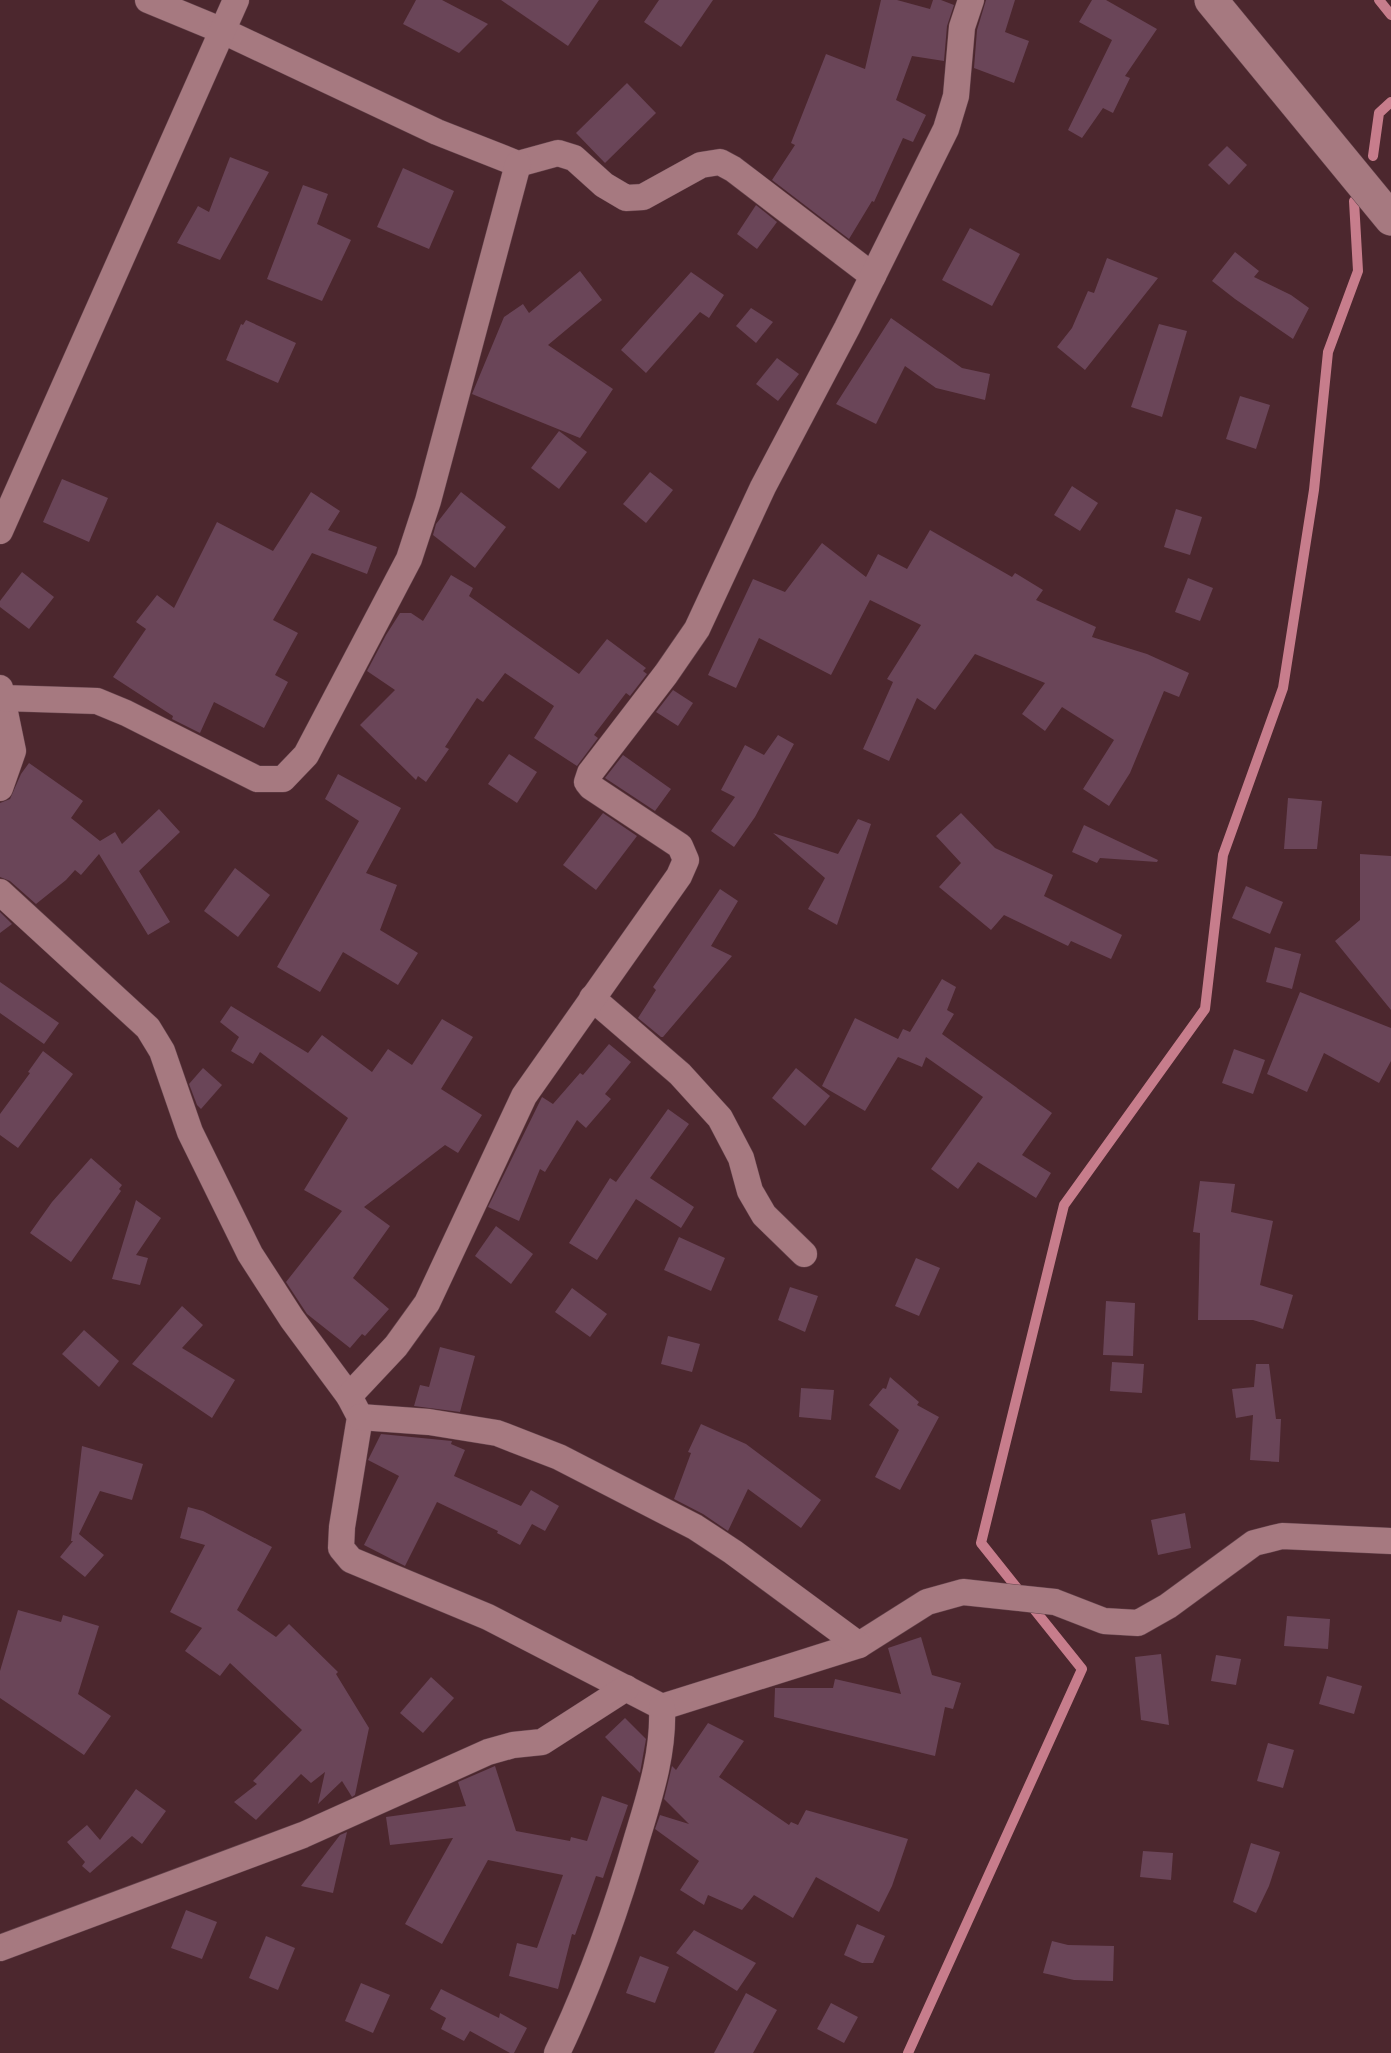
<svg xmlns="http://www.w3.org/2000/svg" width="1391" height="2053" font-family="'Roboto Condensed',sans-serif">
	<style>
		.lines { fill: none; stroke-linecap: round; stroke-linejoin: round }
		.stream { stroke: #c77d8c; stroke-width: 10 }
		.building { fill: #6a4558 }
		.minor-casing { stroke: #65444c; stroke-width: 27 }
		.tertiary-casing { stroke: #65444c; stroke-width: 34 }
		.minor { stroke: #a67980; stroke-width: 26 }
		.tertiary { stroke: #a67980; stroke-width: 33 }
	</style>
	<rect width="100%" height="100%" fill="#4c272e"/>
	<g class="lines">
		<g class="stream">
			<polyline points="1379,0 1391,15"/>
			<polyline points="1373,156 1379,113 1391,102"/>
			<polyline points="908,2053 1082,1669 981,1543 1064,1205 1205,1009 1223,855 1283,688 1314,490 1328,352 1358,271 1354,201"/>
		</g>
	</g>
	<g class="building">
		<polygon points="416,0 442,0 488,24 459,53 403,24"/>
		<polygon points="501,0 599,0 568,46"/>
		<polygon points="659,0 713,0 681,47 644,22"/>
		<polygon points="881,0 897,0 930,9 933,0 941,0 954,5 947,26 944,61 912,56 896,100 926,115 913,142 903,138 874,202 872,201 849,239 772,180 795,145 791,143 826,54 865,69"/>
		<polygon points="986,0 1015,0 1005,32 1029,41 1014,83 974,68 977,30"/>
		<polygon points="1092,0 1106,0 1157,29 1125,76 1130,78 1113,113 1103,108 1082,138 1068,130 1112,40 1079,22"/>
		<polygon points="627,83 656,113 605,163 576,133"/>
		<polygon points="1227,146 1247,165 1229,185 1208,165"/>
		<polygon points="230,157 269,172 220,260 177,243 198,206 209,212"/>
		<polygon points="403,168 454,191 429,249 377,227"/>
		<polygon points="303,185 328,194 317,224 351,240 322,301 267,279"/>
		<polygon points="756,205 777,222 757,249 737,234"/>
		<polygon points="970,228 1020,254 992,306 942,280"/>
		<polygon points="1235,252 1259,271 1254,277 1291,295 1309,308 1293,339 1235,299 1212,281"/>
		<polygon points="1107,258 1158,278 1085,370 1057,347 1072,328 1088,291 1094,293"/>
		<polygon points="580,271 602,300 548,345 613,389 580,438 472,394 504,317 523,304 529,313"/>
		<polygon points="691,272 724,295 709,318 700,312 646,373 621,350"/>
		<polygon points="751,308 773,322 756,343 736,326"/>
		<polygon points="891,318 962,368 990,374 985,400 936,388 905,366 876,424 836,404"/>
		<polygon points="246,320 296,343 278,383 226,360 241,324 243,325"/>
		<polygon points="1159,324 1187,331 1162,417 1131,407"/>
		<polygon points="777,358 799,374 778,401 756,384"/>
		<polygon points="1240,396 1270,405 1256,449 1226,439"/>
		<polygon points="559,431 587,452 559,489 531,468"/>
		<polygon points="650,472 673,490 646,523 623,504"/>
		<polygon points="62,479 108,498 89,542 43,522"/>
		<polygon points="1072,486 1098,503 1080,531 1054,515"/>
		<polygon points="311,492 340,511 328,530 377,547 367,574 312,553 273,620 298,633 275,675 288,682 264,728 214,702 200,733 172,719 173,716 113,677 146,629 136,622 157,595 174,608 217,522 273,551"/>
		<polygon points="461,492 506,527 475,568 433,535 436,524"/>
		<polygon points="1176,509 1202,517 1190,555 1164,547"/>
		<polygon points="930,530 1012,577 1015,573 1043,590 1036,600 1096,627 1092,637 1147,654 1189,673 1179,697 1164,691 1130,773 1109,806 1083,789 1114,740 1062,707 1045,731 1022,714 1045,683 975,654 935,710 917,698 889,761 863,749 893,682 887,679 921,625 870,600 831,675 759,638 736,688 708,675 753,579 785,592 822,543 866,577 878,554 907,569"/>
		<polygon points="22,572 54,597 29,629 0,607 0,601"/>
		<polygon points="451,575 473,588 469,596 579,674 607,639 646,668 643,671 647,674 630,696 626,693 594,735 598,738 577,766 534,738 554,706 505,673 483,702 477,698 445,747 449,749 426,782 418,776 416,780 360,725 395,690 367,671 386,635 400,613 411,613 423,621"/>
		<polygon points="1188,578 1213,588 1200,621 1175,612"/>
		<polygon points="673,690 693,703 678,726 656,712"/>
		<polygon points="778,735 794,744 755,817 734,847 711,831 735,797 721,790 745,745 764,755"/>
		<polygon points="509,754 537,772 517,803 488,784"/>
		<polygon points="623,755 671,789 655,811 605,778"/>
		<polygon points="29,763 83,801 71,818 100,841 115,832 122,844 159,809 180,832 139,871 170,922 148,935 99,854 81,875 75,870 66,880 36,904 10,881 0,877 0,803 10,799 21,774"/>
		<polygon points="338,774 401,808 366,873 397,885 380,930 418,953 398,985 343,952 320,992 277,967 359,821 325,799"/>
		<polygon points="1288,798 1322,801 1317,849 1284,849"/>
		<polygon points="603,813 637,836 596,890 563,865"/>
		<polygon points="961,813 995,848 1053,875 1044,896 1122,935 1111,959 1071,941 1068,946 1004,915 991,930 939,887 961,863 936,836"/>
		<polygon points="858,819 871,824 837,925 808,909 825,878 773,833 838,854"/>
		<polygon points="1084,825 1158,860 1157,862 1100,858 1097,863 1072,852"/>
		<polygon points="1360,854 1391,856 1391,1010 1335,941 1360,920"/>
		<polygon points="235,868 270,895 238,937 204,911"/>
		<polygon points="1246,886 1283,902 1270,934 1232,918"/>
		<polygon points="720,889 738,901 711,946 732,956 663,1037 661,1037 638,1018 656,990 653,987"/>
		<polygon points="0,912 12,924 0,933"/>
		<polygon points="1275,947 1301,954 1292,989 1266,982"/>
		<polygon points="942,979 956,987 947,1010 954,1014 942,1034 1052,1113 1022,1155 1051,1173 1036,1198 978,1162 958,1189 931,1169 983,1097 926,1057 922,1067 898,1057 865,1111 822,1086 855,1018 898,1039 903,1029 910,1032"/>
		<polygon points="0,982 59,1023 44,1044 0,1013"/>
		<polygon points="1300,992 1391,1028 1391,1061 1379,1083 1324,1053 1307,1092 1267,1074"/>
		<polygon points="231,1006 308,1053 322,1035 372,1072 388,1049 412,1065 442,1019 473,1037 441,1089 482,1115 458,1153 445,1145 364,1207 390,1226 353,1278 389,1309 365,1336 362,1334 350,1348 307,1314 286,1282 342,1211 304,1190 348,1118 260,1052 253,1064 231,1051 239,1037 220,1022"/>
		<polygon points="609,1044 631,1062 605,1094 611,1099 586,1128 577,1120 545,1172 540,1169 519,1221 488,1207 542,1097 553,1104 580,1073 583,1075"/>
		<polygon points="1234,1049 1265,1060 1253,1094 1222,1083"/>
		<polygon points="43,1051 73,1074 18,1148 0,1135 0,1114 30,1073 28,1072"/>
		<polygon points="203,1068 222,1085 201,1109 197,1105 189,1084"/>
		<polygon points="796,1068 830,1096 805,1126 772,1098"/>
		<polygon points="668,1109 689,1124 650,1178 694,1207 681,1228 636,1199 597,1260 569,1243 610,1178 616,1182"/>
		<polygon points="91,1158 122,1185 119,1189 121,1191 71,1262 30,1233 52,1202"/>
		<polygon points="1200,1181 1235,1184 1231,1212 1273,1221 1260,1285 1293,1295 1283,1329 1253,1320 1198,1320 1200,1233 1193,1232"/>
		<polygon points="136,1200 161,1218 136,1255 148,1258 140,1285 112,1279"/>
		<polygon points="496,1226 533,1254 511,1284 475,1256"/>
		<polygon points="679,1237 725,1258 711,1291 664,1270"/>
		<polygon points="916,1258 940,1268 919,1316 895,1306"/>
		<polygon points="790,1287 818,1296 805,1332 778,1320"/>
		<polygon points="572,1288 607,1314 590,1337 555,1312"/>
		<polygon points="1106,1301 1135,1303 1133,1356 1103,1355"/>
		<polygon points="182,1306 203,1325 182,1348 235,1380 212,1418 132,1364"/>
		<polygon points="84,1330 119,1361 99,1387 62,1354"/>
		<polygon points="668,1336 700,1344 692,1372 661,1364"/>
		<polygon points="440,1347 475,1356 460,1412 414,1406 420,1385 429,1387"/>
		<polygon points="1112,1362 1144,1364 1142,1393 1110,1391"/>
		<polygon points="1256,1364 1269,1364 1276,1419 1281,1419 1279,1462 1250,1460 1253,1415 1236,1418 1232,1389 1254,1387"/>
		<polygon points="890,1377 919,1402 917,1405 939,1417 900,1490 875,1477 899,1430 869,1405 883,1388 886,1389"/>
		<polygon points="801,1388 834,1390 831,1420 799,1417"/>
		<polygon points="701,1424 746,1444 821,1500 801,1528 748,1489 728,1531 703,1514 674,1499 691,1453 688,1452"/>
		<polygon points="381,1434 452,1441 451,1444 465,1450 454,1476 521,1506 531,1490 559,1506 545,1531 532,1524 520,1545 497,1533 498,1531 437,1502 405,1566 364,1545 399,1476 368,1460"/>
		<polygon points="82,1446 143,1464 132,1500 100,1491 79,1534 104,1555 85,1577 60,1557 73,1541 71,1541"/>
		<polygon points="188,1507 203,1511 272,1547 237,1610 276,1637 289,1624 338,1672 336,1674 369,1728 355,1795 352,1797 342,1781 318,1804 325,1772 311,1783 301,1774 256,1820 234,1802 257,1784 253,1781 302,1730 230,1663 220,1676 185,1651 202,1628 170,1612 205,1545 180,1538"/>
		<polygon points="1185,1513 1191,1548 1158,1555 1151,1520"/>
		<polygon points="18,1610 61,1622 63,1615 99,1626 78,1694 111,1716 84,1755 0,1698 0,1671"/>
		<polygon points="1287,1616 1330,1619 1328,1649 1284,1646"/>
		<polygon points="921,1637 932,1675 961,1683 953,1709 945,1707 935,1756 774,1717 775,1688 833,1688 835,1679 901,1694 888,1648"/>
		<polygon points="1161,1654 1169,1725 1141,1720 1135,1657"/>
		<polygon points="1216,1655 1241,1659 1236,1685 1211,1681"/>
		<polygon points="1327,1676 1362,1686 1354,1714 1319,1704"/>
		<polygon points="431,1677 454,1698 423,1733 400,1713"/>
		<polygon points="625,1718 646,1739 640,1773 605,1737"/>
		<polygon points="708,1723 744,1741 719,1777 789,1825 791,1822 798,1825 806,1810 908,1839 892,1886 879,1912 816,1877 793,1918 754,1895 742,1910 708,1895 704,1905 680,1890 699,1861 655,1829 660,1815 689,1824 664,1799 672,1766 676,1770"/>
		<polygon points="1268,1743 1294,1750 1283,1788 1257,1781"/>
		<polygon points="495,1766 516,1831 570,1841 571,1837 587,1841 602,1796 628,1805 603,1878 596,1876 575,1935 572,1934 558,1989 509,1976 517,1943 537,1948 563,1875 488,1860 442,1944 405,1924 453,1838 390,1845 386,1817 466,1806 458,1782"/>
		<polygon points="136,1789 166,1811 142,1844 132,1836 90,1873 82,1866 85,1862 67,1842 87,1825 100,1840"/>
		<polygon points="347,1832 333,1893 301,1886 340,1835"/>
		<polygon points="1251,1843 1280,1852 1269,1886 1256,1913 1233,1902"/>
		<polygon points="1143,1851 1173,1853 1171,1880 1140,1877"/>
		<polygon points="186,1910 217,1922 202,1959 171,1948"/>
		<polygon points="857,1924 885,1936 873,1963 862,1963 844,1955"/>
		<polygon points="694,1930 756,1963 737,1991 676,1953"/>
		<polygon points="266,1936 295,1948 278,1990 249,1978"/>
		<polygon points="1052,1941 1068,1945 1114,1946 1113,1981 1074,1980 1043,1973"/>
		<polygon points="640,1956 669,1967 655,2003 626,1993"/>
		<polygon points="361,1983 390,1995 373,2033 345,2021"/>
		<polygon points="441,1989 499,2018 500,2013 527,2028 514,2053 510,2053 470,2031 464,2041 441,2029 446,2018 430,2009"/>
		<polygon points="746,1993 777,2010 753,2053 714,2053"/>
		<polygon points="831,2003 858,2017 844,2043 817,2029"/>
	</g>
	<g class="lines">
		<defs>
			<g id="minor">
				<polyline points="148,0 223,31 437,132 518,164 558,153 574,158 604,185 626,198 643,197 701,165 720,162 733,169 873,276"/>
				<polyline points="0,531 236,0"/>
				<polyline points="0,688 13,751 0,788"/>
				<polyline points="3,698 97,701 126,713 257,779 283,779 306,755 409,559 428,501 518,164"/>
				<polyline points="0,892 148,1028 162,1051 190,1132 250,1254 292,1319 349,1396 360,1417 342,1527 341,1548 351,1560 488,1617 662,1707 859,1645 927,1602 963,1592 1055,1602 1104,1621 1138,1623 1168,1606 1254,1543 1282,1536 1391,1541"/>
				<polyline points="592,998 680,1074 720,1118 741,1158 750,1191 764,1215 804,1254"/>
				<polyline points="349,1396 396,1346 427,1303 524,1096 679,876 686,860 680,846 591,787 587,782 590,773 666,674 697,629 763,487 847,328 946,129 956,96 962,27 971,0"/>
				<polyline points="360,1417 429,1422 497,1433 559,1457 695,1527 733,1552 859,1645"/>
				<polyline points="0,1948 303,1835 488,1752 513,1745 542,1742 626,1688"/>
				<path d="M 557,2053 C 590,1984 616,1911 637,1838 C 650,1795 664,1753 662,1707"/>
			</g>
			<polyline id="tertiary" points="1211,0 1391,219"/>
		</defs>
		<use href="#minor" class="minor-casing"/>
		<use href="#tertiary" class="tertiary-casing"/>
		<use href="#minor" class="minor"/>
		<use href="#tertiary" class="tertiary"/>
	</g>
</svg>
